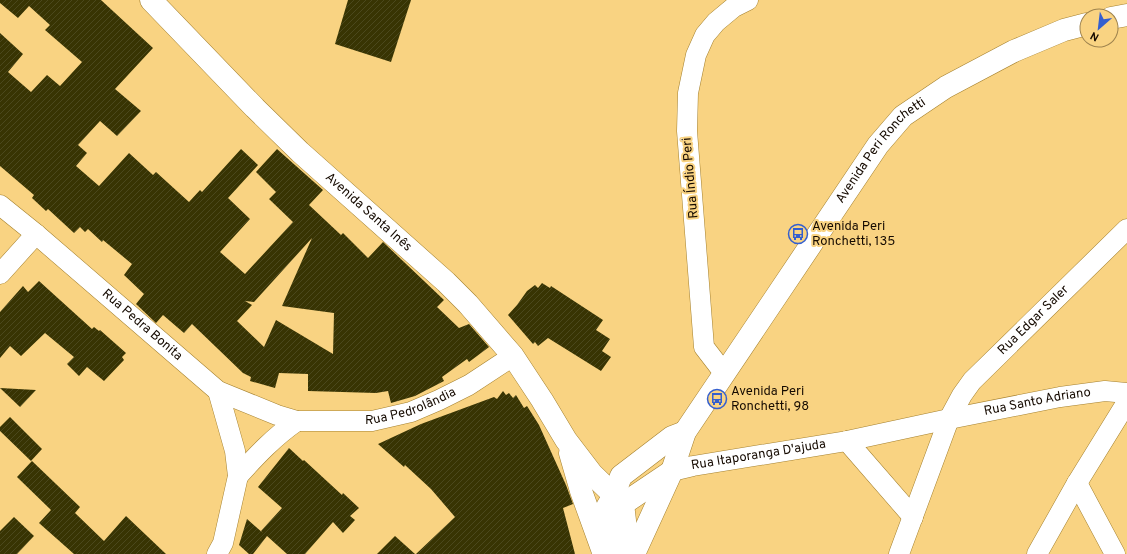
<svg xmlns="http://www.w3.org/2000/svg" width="1127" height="554" font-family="Overpass,sans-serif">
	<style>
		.building { fill: url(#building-hatch); fill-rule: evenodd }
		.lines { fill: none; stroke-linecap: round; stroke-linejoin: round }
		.minor-casing { stroke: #a5812e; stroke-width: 21 }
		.major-casing { stroke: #a5812e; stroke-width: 23 }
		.minor { stroke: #fff; stroke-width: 20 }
		.major { stroke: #fff; stroke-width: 22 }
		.labels { text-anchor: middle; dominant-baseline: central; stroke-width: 4; stroke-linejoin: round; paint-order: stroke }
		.street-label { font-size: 13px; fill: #150a00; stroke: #f9d382 }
		.poi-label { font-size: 13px; fill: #150a00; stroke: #f9d382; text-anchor: start }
	</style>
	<defs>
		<pattern id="building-hatch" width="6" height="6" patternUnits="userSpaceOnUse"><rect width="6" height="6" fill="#383403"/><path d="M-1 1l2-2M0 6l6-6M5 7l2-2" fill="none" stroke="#4b481d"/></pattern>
	</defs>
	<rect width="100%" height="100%" fill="#f9d382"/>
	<g class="building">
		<path d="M 0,0 L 101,0 L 153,48 L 115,89 L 141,111 L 117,136 L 100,121 L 78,145 L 87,153 L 76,166 L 99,186 L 129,153 L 153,175 L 156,172 L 189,202 L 200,190 L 202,192 L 241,149 L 258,165 L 228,198 L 250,219 L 220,252 L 245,274 L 293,222 L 269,199 L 276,192 L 256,172 L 277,149 L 323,190 L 309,205 L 341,235 L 343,233 L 368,258 L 383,242 L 444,300 L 437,307 L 459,328 L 469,324 L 489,347 L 469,362 L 467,359 L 442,377 L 444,381 L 415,396 L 391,403 L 388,391 L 376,393 L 308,391 L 308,374 L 279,373 L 275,388 L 250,381 L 251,377 L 243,373 L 192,324 L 184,333 L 163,315 L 156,323 L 136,304 L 144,294 L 124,275 L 132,264 L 103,240 L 102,242 L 88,229 L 85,232 L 80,227 L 74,233 L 48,209 L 46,211 L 32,198 L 34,195 L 0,166 L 0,33 L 23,54 L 8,72 L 31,92 L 47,75 L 60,86 L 82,62 L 45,30 L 50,25 L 29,6 L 18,18 L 0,3 ZM 312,238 L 282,306 L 334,313 L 333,354 L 276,320 L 264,347 L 237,321 L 252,305 L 245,301 L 254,302 Z"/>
		<polygon points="348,0 411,0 391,62 335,44"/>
		<polygon points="39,281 92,329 94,327 99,331 100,330 126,353 122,357 124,360 104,381 87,367 79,376 67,364 74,357 45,333 21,356 10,346 0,358 0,312 23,286 28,292"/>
		<polygon points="542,283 550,288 551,286 603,320 596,330 610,339 602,351 611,357 601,371 548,338 538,346 535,342 533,344 508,315 517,305 527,291 535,285 538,288"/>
		<polygon points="0,388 36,390 20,407"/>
		<polygon points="503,391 506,395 509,393 513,398 516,395 524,408 527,406 539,425 566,485 573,504 563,508 575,554 416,554 455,517 431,489 405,465 404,467 378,444 421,424 494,397 497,399"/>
		<polygon points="10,417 42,449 31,461 0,431 0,427"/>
		<polygon points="289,448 303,461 304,460 342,495 343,493 359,508 350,516 355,520 343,533 333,522 305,554 287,554 267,536 253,554 249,554 239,545 247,519 263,533 261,531 282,508 258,487"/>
		<polygon points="32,461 80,507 75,513 104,541 126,516 166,554 74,554 39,523 51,510 17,477"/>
		<polygon points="14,517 34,536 17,554 0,554 0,531"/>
		<polygon points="395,536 415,554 377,554"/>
	</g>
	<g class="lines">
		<defs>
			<g id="minor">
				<path id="s1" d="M 0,205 L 36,234 L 218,391 L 277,415 L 297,421 L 372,421 L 411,412 L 439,400 L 469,385 L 513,356"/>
				<polyline points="0,274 36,234"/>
				<polyline points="724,373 704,347 687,131 688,93 696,55 705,35 716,22 734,7 748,0"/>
				<polyline points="847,441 913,517"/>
				<path id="s2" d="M 672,471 L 693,466 L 847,441 L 949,419 L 1060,397 L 1105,391 L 1127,393"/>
				<path d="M 238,476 C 257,455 274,437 297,421"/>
				<polyline points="1077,483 1115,554"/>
				<polyline points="217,554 223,543 238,476 235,451 218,391"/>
				<path id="s3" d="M 899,554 L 949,419 L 962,395 L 972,381 L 1127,229"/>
				<polyline points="1037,554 1077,483 1127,402"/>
			</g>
			<g id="major">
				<path id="s4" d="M 151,0 L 255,108 L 300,152 L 446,282 L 468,304 L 513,356 L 542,400 L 566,440 L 592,474 L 623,504 L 629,554"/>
				<polyline points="1111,18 1127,15"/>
				<polyline points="570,453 581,491 602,549"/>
				<polyline points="609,506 623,504 672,471"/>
				<polyline points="608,554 607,507 614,495 621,476 672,437 685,432"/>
				<path id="s5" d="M 634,554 L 672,471 L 685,432 L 878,145 L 903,116 L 946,87 L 1014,51 L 1064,30 L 1087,24"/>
			</g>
		</defs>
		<use href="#minor" class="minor-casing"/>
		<use href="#major" class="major-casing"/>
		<use href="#minor" class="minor"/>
		<use href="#major" class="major"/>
	</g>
	<defs>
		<symbol id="bus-ring" viewBox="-11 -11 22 22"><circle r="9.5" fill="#f9d382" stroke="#345fcf" stroke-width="1.5"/><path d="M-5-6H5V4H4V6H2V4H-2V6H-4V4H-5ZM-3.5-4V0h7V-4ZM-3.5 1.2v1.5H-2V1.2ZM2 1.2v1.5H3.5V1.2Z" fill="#345fcf"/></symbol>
	</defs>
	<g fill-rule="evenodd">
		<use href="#bus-ring" x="787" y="223" width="22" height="22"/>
		<use href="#bus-ring" x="706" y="388" width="22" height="22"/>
	</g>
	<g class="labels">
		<g class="street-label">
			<text stroke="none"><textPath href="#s5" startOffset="476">Avenida Peri Ronchetti</textPath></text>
			<text transform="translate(691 178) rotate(-95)">Rua Índio Peri</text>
			<text stroke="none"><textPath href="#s4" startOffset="304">Avenida Santa Inês</textPath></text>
			<text stroke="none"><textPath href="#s3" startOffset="275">Rua Edgar Saler</textPath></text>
			<text stroke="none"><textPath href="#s1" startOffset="186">Rua Pedra Bonita</textPath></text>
			<text stroke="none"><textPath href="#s2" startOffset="372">Rua Santo Adriano</textPath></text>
			<text stroke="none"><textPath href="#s1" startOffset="487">Rua Pedrolândia</textPath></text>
			<text stroke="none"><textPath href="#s2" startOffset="88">Rua Itaporanga D'ajuda</textPath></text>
		</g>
		<g class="poi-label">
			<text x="812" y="227">Avenida Peri<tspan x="812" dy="15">Ronchetti, 135</tspan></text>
			<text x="731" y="392">Avenida Peri<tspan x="731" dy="15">Ronchetti, 98</tspan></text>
		</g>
	</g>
	<g transform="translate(1099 28) rotate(208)"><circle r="19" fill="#f9d382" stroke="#9e834e"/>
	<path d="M0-3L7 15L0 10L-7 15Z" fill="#345fcf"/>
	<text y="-6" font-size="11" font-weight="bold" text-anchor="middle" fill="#150a00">N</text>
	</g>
</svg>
